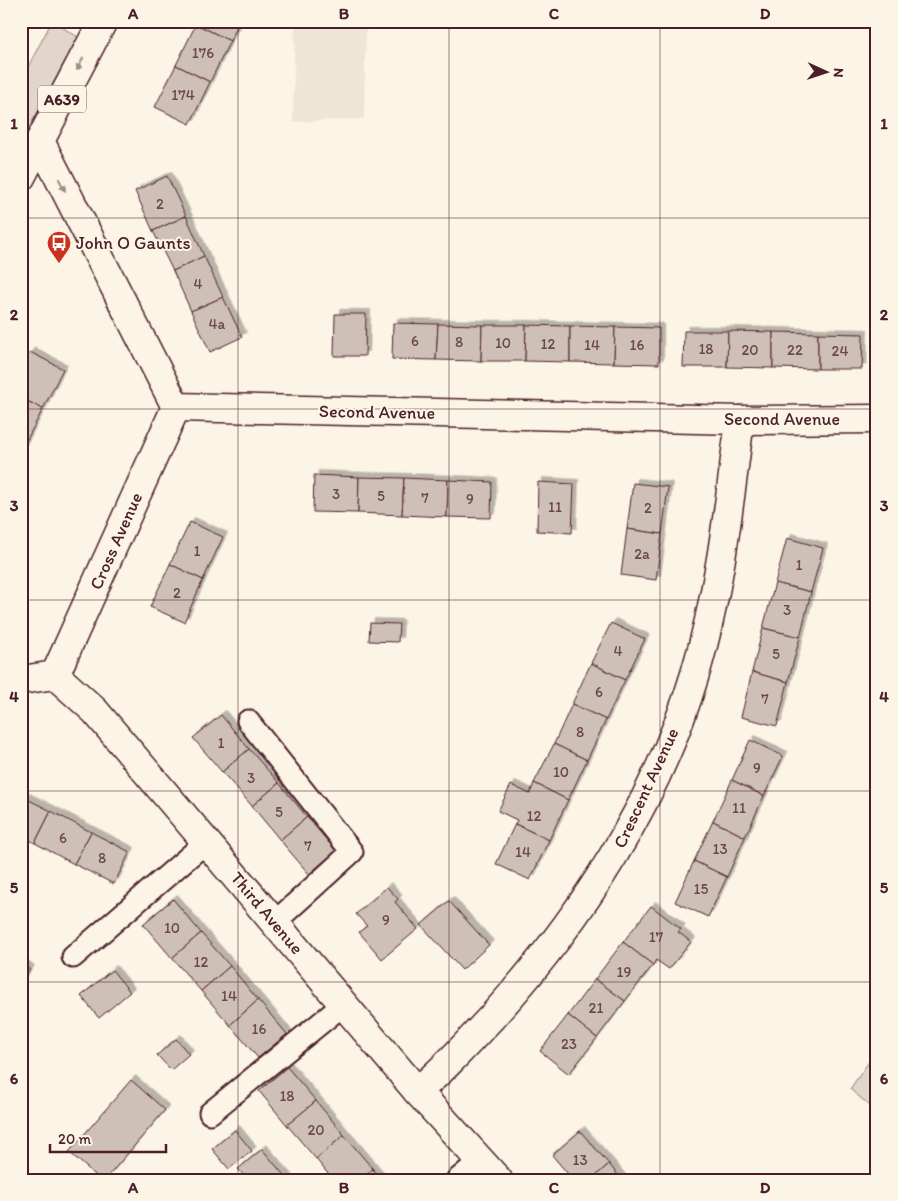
<svg xmlns="http://www.w3.org/2000/svg" width="898" height="1201" font-family="Itim,sans-serif">
	<style>
		.built { fill: #eee5d7 }
		.green { fill: #e2d5ca; stroke: #967a7a }
		.building { fill: #cfc0b7; stroke: #4a1f2b; filter: url(#shadow) }
		.lines { fill: none; stroke-linecap: round; stroke-linejoin: round }
		.lane-casing { stroke: #4a1f2b; stroke-width: 25 }
		.street-casing { stroke: #4a1f2b; stroke-width: 31 }
		.primary-casing { stroke: #4a1f2b; stroke-width: 31 }
		.lane { stroke: #fcf5e5; stroke-width: 21 }
		.street { stroke: #fcf5e5; stroke-width: 28 }
		.primary { stroke: #fcf5e5; stroke-width: 28 }
		.oneway { fill: #a38a88 }
		.grid { fill: none; stroke: #4a1f2b; stroke-width: 1; stroke-opacity: 0.55 }
		.labels { text-anchor: middle; dominant-baseline: central; stroke-width: 4; stroke-linejoin: round; paint-order: stroke }
		.number-label { font-size: 15px; fill: #6b474e }
		.shield { fill: #fcf5e5; stroke: #7f5f63; stroke-width: 1 }
		.shield-label { font-size: 16px; font-weight: bold; fill: #4a1f2b }
		.poi-label { font-size: 18px; fill: #4a1f2b; stroke: #fcf5e5; text-anchor: start }
		.street-label { font-size: 18px; fill: #4a1f2b; stroke: #fcf5e5 }
		.neatline { fill: none; stroke: #4a1f2b; stroke-width: 2 }
		.grid-label { font-size: 16px; text-anchor: middle; font-weight: bold; fill: #4a1f2b }
	</style>
	<defs>
		<filter id="shadow"><feDropShadow dx="4.5" dy="-4.5" stdDeviation="0" flood-color="#0004"/></filter>
	</defs>
	<rect width="100%" height="100%" fill="#fcf5e5"/>
	<filter id="ink" filterUnits="userSpaceOnUse"><feTurbulence type="fractalNoise" baseFrequency=".02" numOctaves="2"/><feDisplacementMap in="SourceGraphic" scale="10" xChannelSelector="R" yChannelSelector="G"/><feConvolveMatrix kernelMatrix="1 2 1 2 8 2 1 2 1" color-interpolation-filters="sRGB"/></filter>
	<g filter="url(#ink)">
		<polygon class="built" points="295,21 366,21 364,119 293,122"/>
		<g class="green">
			<polygon points="52,21 63,21 60,26 78,37 21,143 21,80"/>
			<polygon points="877,1050 877,1112 850,1089"/>
		</g>
		<g class="building">
			<polygon points="197,21 240,21 230,41 196,24"/>
			<polygon points="196,24 230,41 210,82 176,65"/>
			<polygon points="176,65 210,82 190,124 155,107"/>
			<polygon points="167,176 186,216 153,231 135,191"/>
			<polygon points="186,216 204,256 173,271 153,231"/>
			<polygon points="204,256 223,297 191,311 173,271"/>
			<polygon points="223,297 242,337 210,352 191,311"/>
			<polygon points="335,314 366,314 365,356 334,356"/>
			<polygon points="393,323 438,324 436,360 392,359"/>
			<polygon points="438,324 482,325 481,361 436,360"/>
			<polygon points="482,325 526,325 525,361 481,361"/>
			<polygon points="526,325 570,326 570,362 525,361"/>
			<polygon points="570,326 615,327 614,363 570,362"/>
			<polygon points="615,327 659,328 659,364 614,363"/>
			<polygon points="684,331 728,331 727,367 683,367"/>
			<polygon points="728,331 773,332 773,368 727,367"/>
			<polygon points="773,332 818,333 818,369 773,368"/>
			<polygon points="818,333 863,334 862,369 818,369"/>
			<polygon points="30,352 63,369 43,409 21,398 21,368"/>
			<polygon points="21,398 43,409 22,449 21,449"/>
			<polygon points="314,475 359,477 358,513 313,512"/>
			<polygon points="359,477 404,478 402,515 358,513"/>
			<polygon points="404,478 448,480 447,517 402,515"/>
			<polygon points="448,480 492,482 491,518 447,517"/>
			<polygon points="538,482 574,484 572,533 537,531"/>
			<polygon points="633,483 668,487 662,534 627,529"/>
			<polygon points="190,522 223,537 203,580 170,564"/>
			<polygon points="627,529 662,534 656,580 621,575"/>
			<polygon points="787,538 823,548 811,592 775,583"/>
			<polygon points="170,564 203,580 184,622 150,607"/>
			<polygon points="775,583 811,592 800,637 763,628"/>
			<polygon points="370,623 399,624 398,642 369,641"/>
			<polygon points="611,623 645,639 625,680 591,663"/>
			<polygon points="763,628 800,637 788,682 752,672"/>
			<polygon points="591,663 625,680 606,720 572,704"/>
			<polygon points="752,672 788,682 777,726 741,717"/>
			<polygon points="572,704 606,720 587,760 554,744"/>
			<polygon points="221,715 249,749 222,772 193,738"/>
			<polygon points="750,740 783,756 764,796 732,780"/>
			<polygon points="554,744 587,760 568,800 534,783"/>
			<polygon points="249,749 279,783 252,806 222,772"/>
			<polygon points="732,780 764,796 745,837 713,821"/>
			<polygon points="279,783 307,817 280,840 252,806"/>
			<polygon points="534,783 568,800 549,840 515,824 517,820 498,811 511,785 530,794"/>
			<polygon points="21,796 51,811 35,843 21,836"/>
			<polygon points="51,811 91,832 74,864 35,843"/>
			<polygon points="307,817 336,851 309,874 280,840"/>
			<polygon points="713,821 745,837 727,877 694,861"/>
			<polygon points="515,824 549,840 530,880 496,864"/>
			<polygon points="91,832 130,852 114,884 74,864"/>
			<polygon points="694,861 727,877 708,917 675,902"/>
			<polygon points="387,887 398,899 395,902 418,929 382,959 359,932 367,926 356,914"/>
			<polygon points="173,899 201,933 172,958 143,924"/>
			<polygon points="449,901 489,945 462,970 421,925"/>
			<polygon points="651,906 681,929 678,932 691,942 669,969 656,960 653,965 623,942"/>
			<polygon points="201,933 230,966 201,991 172,958"/>
			<polygon points="623,942 653,965 625,1001 595,979"/>
			<polygon points="21,963 30,970 21,982"/>
			<polygon points="230,966 258,1000 230,1025 201,991"/>
			<polygon points="112,970 130,992 99,1018 81,996"/>
			<polygon points="595,979 625,1001 597,1038 568,1015"/>
			<polygon points="258,1000 287,1034 258,1058 230,1025"/>
			<polygon points="568,1015 597,1038 569,1074 540,1051"/>
			<polygon points="176,1039 189,1054 171,1070 157,1055"/>
			<polygon points="287,1067 316,1101 287,1125 259,1091"/>
			<polygon points="131,1080 165,1110 105,1180 101,1180 69,1152"/>
			<polygon points="316,1101 344,1135 316,1159 287,1125"/>
			<polygon points="235,1130 252,1151 229,1169 212,1149"/>
			<polygon points="580,1131 609,1164 591,1180 573,1180 552,1155"/>
			<polygon points="344,1135 373,1169 361,1180 333,1180 316,1159"/>
			<polygon points="262,1149 288,1180 248,1180 238,1169"/>
			<polygon points="609,1164 622,1180 591,1180"/>
			<polygon points="373,1169 382,1180 361,1180"/>
		</g>
		<g class="lines">
			<defs>
				<g id="lane">
					<polyline points="248,721 352,852 275,922"/>
					<polyline points="73,957 206,842"/>
					<polyline points="210,1113 344,1004"/>
					<polyline points="457,1180 481,1160"/>
				</g>
				<g id="street">
					<polyline points="40,141 176,407 740,420 877,419"/>
					<polyline points="55,675 176,407"/>
					<polyline points="21,680 55,675 95,711 417,1091 498,1180"/>
					<path d="M 417,1091 C 445,1069 467,1043 491,1018 C 581,919 657,802 695,674 C 720,591 729,505 740,420"/>
				</g>
				<polyline id="primary" points="21,177 103,21"/>
			</defs>
			<use href="#lane" class="lane-casing"/>
			<use href="#street" class="street-casing"/>
			<use href="#primary" class="primary-casing"/>
			<use href="#lane" class="lane"/>
			<use href="#street" class="street"/>
			<use href="#primary" class="primary"/>
		</g>
		<defs><path id="oneway-solid" d="M-6-.8H1V-3.2L6.5 0L1 3.2V.8H-6Z" transform="scale(1.25)"/></defs>
		<g class="oneway">
			<use href="#oneway-solid" transform="translate(80 64) rotate(118)"/>
			<use href="#oneway-solid" transform="translate(62 185) rotate(63)"/>
		</g>
	</g>
	<path class="grid" d="M 238,21 L 238,1180M 449,21 L 449,1180M 660,21 L 660,1180M 21,218 L 877,218M 21,409 L 877,409M 21,600 L 877,600M 21,791 L 877,791M 21,982 L 877,982"/>
	<defs>
		<symbol id="bus-pin" viewBox="-11 -11 22 30"><path d="M0 17L-7.5 6A9.5 9.5 0 1 1 7.5 6Z" fill="#c8321e" stroke="#fcf5e5"/><path d="M-5-6H5V4H4V6H2V4H-2V6H-4V4H-5ZM-3.5-4V0h7V-4ZM-3.5 1.2v1.5H-2V1.2ZM2 1.2v1.5H3.5V1.2Z" fill="#fff"/></symbol>
	</defs>
	<g fill-rule="evenodd">
		<use href="#bus-pin" x="45" y="229" width="28" height="38"/>
	</g>
	<g class="labels">
		<g class="number-label">
			<text x="203" y="53">176</text>
			<text x="183" y="95">174</text>
			<text x="160" y="204">2</text>
			<text x="198" y="284">4</text>
			<text x="217" y="324">4a</text>
			<text x="415" y="341">6</text>
			<text x="459" y="342">8</text>
			<text x="503" y="343">10</text>
			<text x="548" y="344">12</text>
			<text x="592" y="345">14</text>
			<text x="637" y="345">16</text>
			<text x="706" y="349">18</text>
			<text x="750" y="350">20</text>
			<text x="795" y="350">22</text>
			<text x="840" y="351">24</text>
			<text x="336" y="494">3</text>
			<text x="381" y="496">5</text>
			<text x="425" y="498">7</text>
			<text x="470" y="499">9</text>
			<text x="555" y="507">11</text>
			<text x="648" y="508">2</text>
			<text x="197" y="551">1</text>
			<text x="642" y="554">2a</text>
			<text x="799" y="565">1</text>
			<text x="177" y="593">2</text>
			<text x="787" y="610">3</text>
			<text x="618" y="651">4</text>
			<text x="776" y="654">5</text>
			<text x="599" y="692">6</text>
			<text x="765" y="699">7</text>
			<text x="580" y="732">8</text>
			<text x="221" y="743">1</text>
			<text x="757" y="768">9</text>
			<text x="561" y="772">10</text>
			<text x="251" y="778">3</text>
			<text x="739" y="808">11</text>
			<text x="279" y="812">5</text>
			<text x="534" y="816">12</text>
			<text x="63" y="838">6</text>
			<text x="308" y="846">7</text>
			<text x="720" y="849">13</text>
			<text x="523" y="852">14</text>
			<text x="102" y="858">8</text>
			<text x="701" y="889">15</text>
			<text x="386" y="920">9</text>
			<text x="172" y="928">10</text>
			<text x="656" y="937">17</text>
			<text x="201" y="962">12</text>
			<text x="624" y="972">19</text>
			<text x="229" y="996">14</text>
			<text x="596" y="1008">21</text>
			<text x="259" y="1029">16</text>
			<text x="569" y="1044">23</text>
			<text x="287" y="1096">18</text>
			<text x="316" y="1130">20</text>
			<text x="580" y="1160">13</text>
		</g>
		<rect class="shield" x="38" y="85.5" width="48" height="27" rx="4"/>
		<g class="shield-label">
			<text x="62" y="99">A639</text>
		</g>
		<g class="poi-label">
			<text x="76" y="243">John O Gaunts</text>
		</g>
		<g class="street-label">
			<text transform="translate(377 412) rotate(1)">Second Avenue</text>
			<text x="782" y="419">Second Avenue</text>
			<text transform="translate(116 541) rotate(-66)">Cross Avenue</text>
			<text transform="translate(646 788) rotate(-65)">Crescent Avenue</text>
			<text transform="translate(267 913) rotate(50)">Third Avenue</text>
		</g>
	</g>
	<rect width="898" height="1201" fill="none" stroke="#fcf5e5" stroke-width="55"/>
	<g transform="translate(826 72) rotate(93)" stroke="#fcf5e5" stroke-width="4" paint-order="stroke">
	<path d="M0-4L9 19L0 12L-9 19Z" fill="#4a1f2b"/>
	<text y="-8" font-size="14" font-weight="bold" text-anchor="middle" fill="#4a1f2b">N</text>
	</g>
	<path d="M50 1144v8h116v-8" fill="none" stroke="#4a1f2b" stroke-width="2.5"/>
	<text x="58" y="1144" font-size="15" fill="#4a1f2b" stroke="#fcf5e5" stroke-width="4" paint-order="stroke">20 m</text>
	<rect x="28" y="28" width="842" height="1146" class="neatline"/>
	<g class="grid-label">
		<text x="133" y="19">A</text>
		<text x="344" y="19">B</text>
		<text x="554" y="19">C</text>
		<text x="765" y="19">D</text>
		<text x="14" y="129">1</text>
		<text x="884" y="129">1</text>
		<text x="14" y="320">2</text>
		<text x="884" y="320">2</text>
		<text x="14" y="511">3</text>
		<text x="884" y="511">3</text>
		<text x="14" y="702">4</text>
		<text x="884" y="702">4</text>
		<text x="14" y="893">5</text>
		<text x="884" y="893">5</text>
		<text x="14" y="1084">6</text>
		<text x="884" y="1084">6</text>
		<text x="133" y="1193">A</text>
		<text x="344" y="1193">B</text>
		<text x="554" y="1193">C</text>
		<text x="765" y="1193">D</text>
	</g>
</svg>
